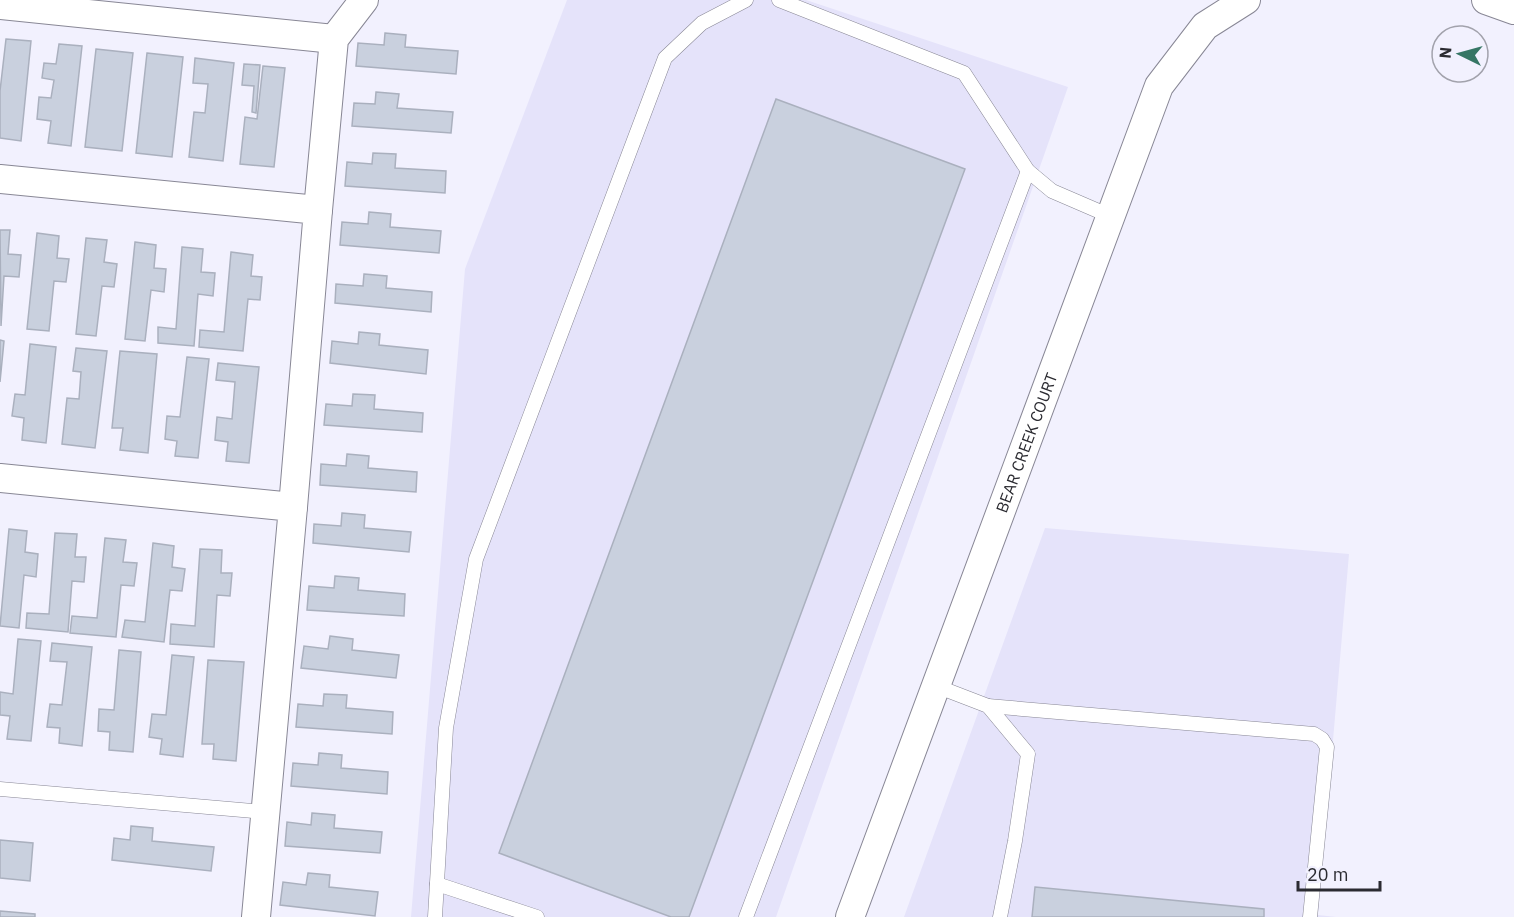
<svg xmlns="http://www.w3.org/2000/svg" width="1514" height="917" font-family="'IBM Plex Sans',sans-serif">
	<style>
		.built { fill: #e5e3fa }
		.building { fill: #c9d0de; stroke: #aab0be; stroke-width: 1.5 }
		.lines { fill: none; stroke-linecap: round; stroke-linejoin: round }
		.service-casing { stroke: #888795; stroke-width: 15 }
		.minor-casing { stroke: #888795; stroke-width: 30 }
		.service { stroke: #fff; stroke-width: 14 }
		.minor { stroke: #fff; stroke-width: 28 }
		.labels { text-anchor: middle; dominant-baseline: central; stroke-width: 6; stroke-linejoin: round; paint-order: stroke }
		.street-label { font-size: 16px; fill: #2b2b31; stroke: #f2f1fe }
	</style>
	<rect width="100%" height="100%" fill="#f2f1fe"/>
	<g class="built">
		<polygon points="567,0 806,0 1068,87 776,917 411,917 465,269"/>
		<polygon points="1045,528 1349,554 1318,915 1336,917 904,917"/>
	</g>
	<g class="building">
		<polygon points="385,33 406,35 405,47 458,51 456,74 356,66 358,43 384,45"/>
		<polygon points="6,39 31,41 21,141 0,138 0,91"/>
		<polygon points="59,44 82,46 71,146 48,143 51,121 37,119 39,97 51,98 54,80 42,78 44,63 56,64"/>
		<polygon points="96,49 133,53 122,151 85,147"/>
		<polygon points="147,53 183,57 172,157 136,153"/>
		<polygon points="195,58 234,63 223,161 189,157 194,112 205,113 208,84 193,83"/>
		<polygon points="244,64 260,65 256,113 252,112 254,86 242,85"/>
		<polygon points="263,66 285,68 274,167 240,164 245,117 257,119"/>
		<polygon points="376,92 399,94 397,108 453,112 451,133 352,126 354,103 375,104"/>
		<polygon points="776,99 965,169 689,917 671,917 499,853"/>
		<polygon points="373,153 396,154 395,168 446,171 445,193 345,186 347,162 372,164"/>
		<polygon points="369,212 391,214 390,227 441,231 439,253 340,245 342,222 368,224"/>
		<polygon points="0,230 10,230 8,254 21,255 19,277 4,276 1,326"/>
		<polygon points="37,233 59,236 57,258 69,259 66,282 54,281 49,331 27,329"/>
		<polygon points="86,238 107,240 104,262 117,264 114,287 102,286 96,336 76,334"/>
		<polygon points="135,242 156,245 154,268 166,269 164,292 151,290 145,341 125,339"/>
		<polygon points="182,247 203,249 201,272 215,273 213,296 198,294 194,346 158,343 158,327 176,329"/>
		<polygon points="231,252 253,255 251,276 262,277 260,300 248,299 243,351 199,347 200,330 224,332"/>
		<polygon points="364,274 387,276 386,288 432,292 431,312 335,303 336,284 363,286"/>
		<polygon points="359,332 380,334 379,345 428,350 426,374 330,363 332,341 358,344"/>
		<polygon points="0,340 4,341 0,382"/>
		<polygon points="30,344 56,347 46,443 22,440 24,418 12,416 15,394 25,395"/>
		<polygon points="76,348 107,351 95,448 62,444 67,398 79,399 81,372 73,371"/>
		<polygon points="120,351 157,354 148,453 120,450 123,428 112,428"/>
		<polygon points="187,357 209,359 198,458 175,456 177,441 165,439 167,416 180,417"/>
		<polygon points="218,363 259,367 249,463 226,461 228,442 215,440 217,417 232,419 235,382 216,380"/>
		<polygon points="353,394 375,395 374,409 423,413 422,432 324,425 326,404 352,406"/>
		<polygon points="347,454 369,456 368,468 417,472 416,492 320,485 321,464 346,466"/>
		<polygon points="342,513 365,515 364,528 411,532 409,552 313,543 314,524 341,526"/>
		<polygon points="9,529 27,531 25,552 38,554 36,577 24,575 19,628 0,626"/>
		<polygon points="55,533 77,534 75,557 86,557 84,582 72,581 68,632 26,628 27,613 49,614"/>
		<polygon points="105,538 126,540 123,562 137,563 134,586 121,585 116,637 70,633 72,616 97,618"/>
		<polygon points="153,543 174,546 172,567 185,569 182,591 170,590 164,642 122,637 125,620 145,622"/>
		<polygon points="200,549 222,550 221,573 232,573 230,596 217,595 214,647 170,644 171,624 195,626"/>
		<polygon points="335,576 359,578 358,590 405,594 404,616 307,610 309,586 334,588"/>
		<polygon points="330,636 353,639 352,650 399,655 396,678 301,668 304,646 328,649"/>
		<polygon points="18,639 41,641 31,741 7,739 10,716 0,715 0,692 13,694"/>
		<polygon points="52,643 92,647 82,746 59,743 60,728 47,727 50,704 62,705 67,662 50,661"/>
		<polygon points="119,650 141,652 133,752 109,750 110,732 98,731 99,709 114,710"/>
		<polygon points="172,655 194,657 183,757 160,754 162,739 149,737 152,714 166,715"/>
		<polygon points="208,660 244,662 236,761 213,759 214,744 202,744"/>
		<polygon points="324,694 347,695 346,708 393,712 392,734 296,727 298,704 323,706"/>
		<polygon points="319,753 342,755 341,768 388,772 387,794 291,786 293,763 318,765"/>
		<polygon points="312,813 335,815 334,828 382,832 380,853 285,846 287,822 311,825"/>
		<polygon points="131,826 153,828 152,841 214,847 211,871 112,860 114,838 130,840"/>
		<polygon points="0,840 33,843 30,881 0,878"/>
		<polygon points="308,873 330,875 329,887 378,892 375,916 280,905 283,882 306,885"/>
		<polygon points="1035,887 1264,909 1264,917 1032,917"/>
		<polygon points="0,911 35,914 35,917 0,917"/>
	</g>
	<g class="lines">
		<defs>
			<g id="service">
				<polyline points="779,0 964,73 1028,171 1052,191 1110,216"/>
				<polyline points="936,686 988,706 1028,754 1015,841 1000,917"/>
				<polyline points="988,706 1314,734 1322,739 1327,747 1310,917"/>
				<polyline points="0,789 265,812"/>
				<polyline points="437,884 537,917"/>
				<polyline points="435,917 446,728 476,559 665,58 702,23 746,0"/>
				<polyline points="746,917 1028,171"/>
			</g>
			<g id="minor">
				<polyline points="1486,0 1514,10"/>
				<polyline points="0,5 334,39"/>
				<polyline points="0,179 318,210 293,507"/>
				<polyline points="318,210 334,39 364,0"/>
				<polyline points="0,478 293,507 256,917"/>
				<path id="s1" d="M 850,917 L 1159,86 L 1205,26 L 1246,0"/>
			</g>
		</defs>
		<use href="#service" class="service-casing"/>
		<use href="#minor" class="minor-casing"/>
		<use href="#service" class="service"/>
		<use href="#minor" class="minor"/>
	</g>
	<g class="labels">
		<g class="street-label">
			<text stroke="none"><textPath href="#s1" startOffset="506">BEAR CREEK COURT</textPath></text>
		</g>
	</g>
	<g transform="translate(1460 54) rotate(275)"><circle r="28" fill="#f2f1fe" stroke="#a2a2ac" stroke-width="1.5"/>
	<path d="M0-4.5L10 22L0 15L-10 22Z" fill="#367665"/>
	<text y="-9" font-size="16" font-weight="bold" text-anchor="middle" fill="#2b2b31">N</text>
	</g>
	<path d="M1298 881v9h82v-9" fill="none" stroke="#2b2b31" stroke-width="3"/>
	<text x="1307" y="881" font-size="18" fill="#2b2b31" stroke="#f2f1fe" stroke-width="4.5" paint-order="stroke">20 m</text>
</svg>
